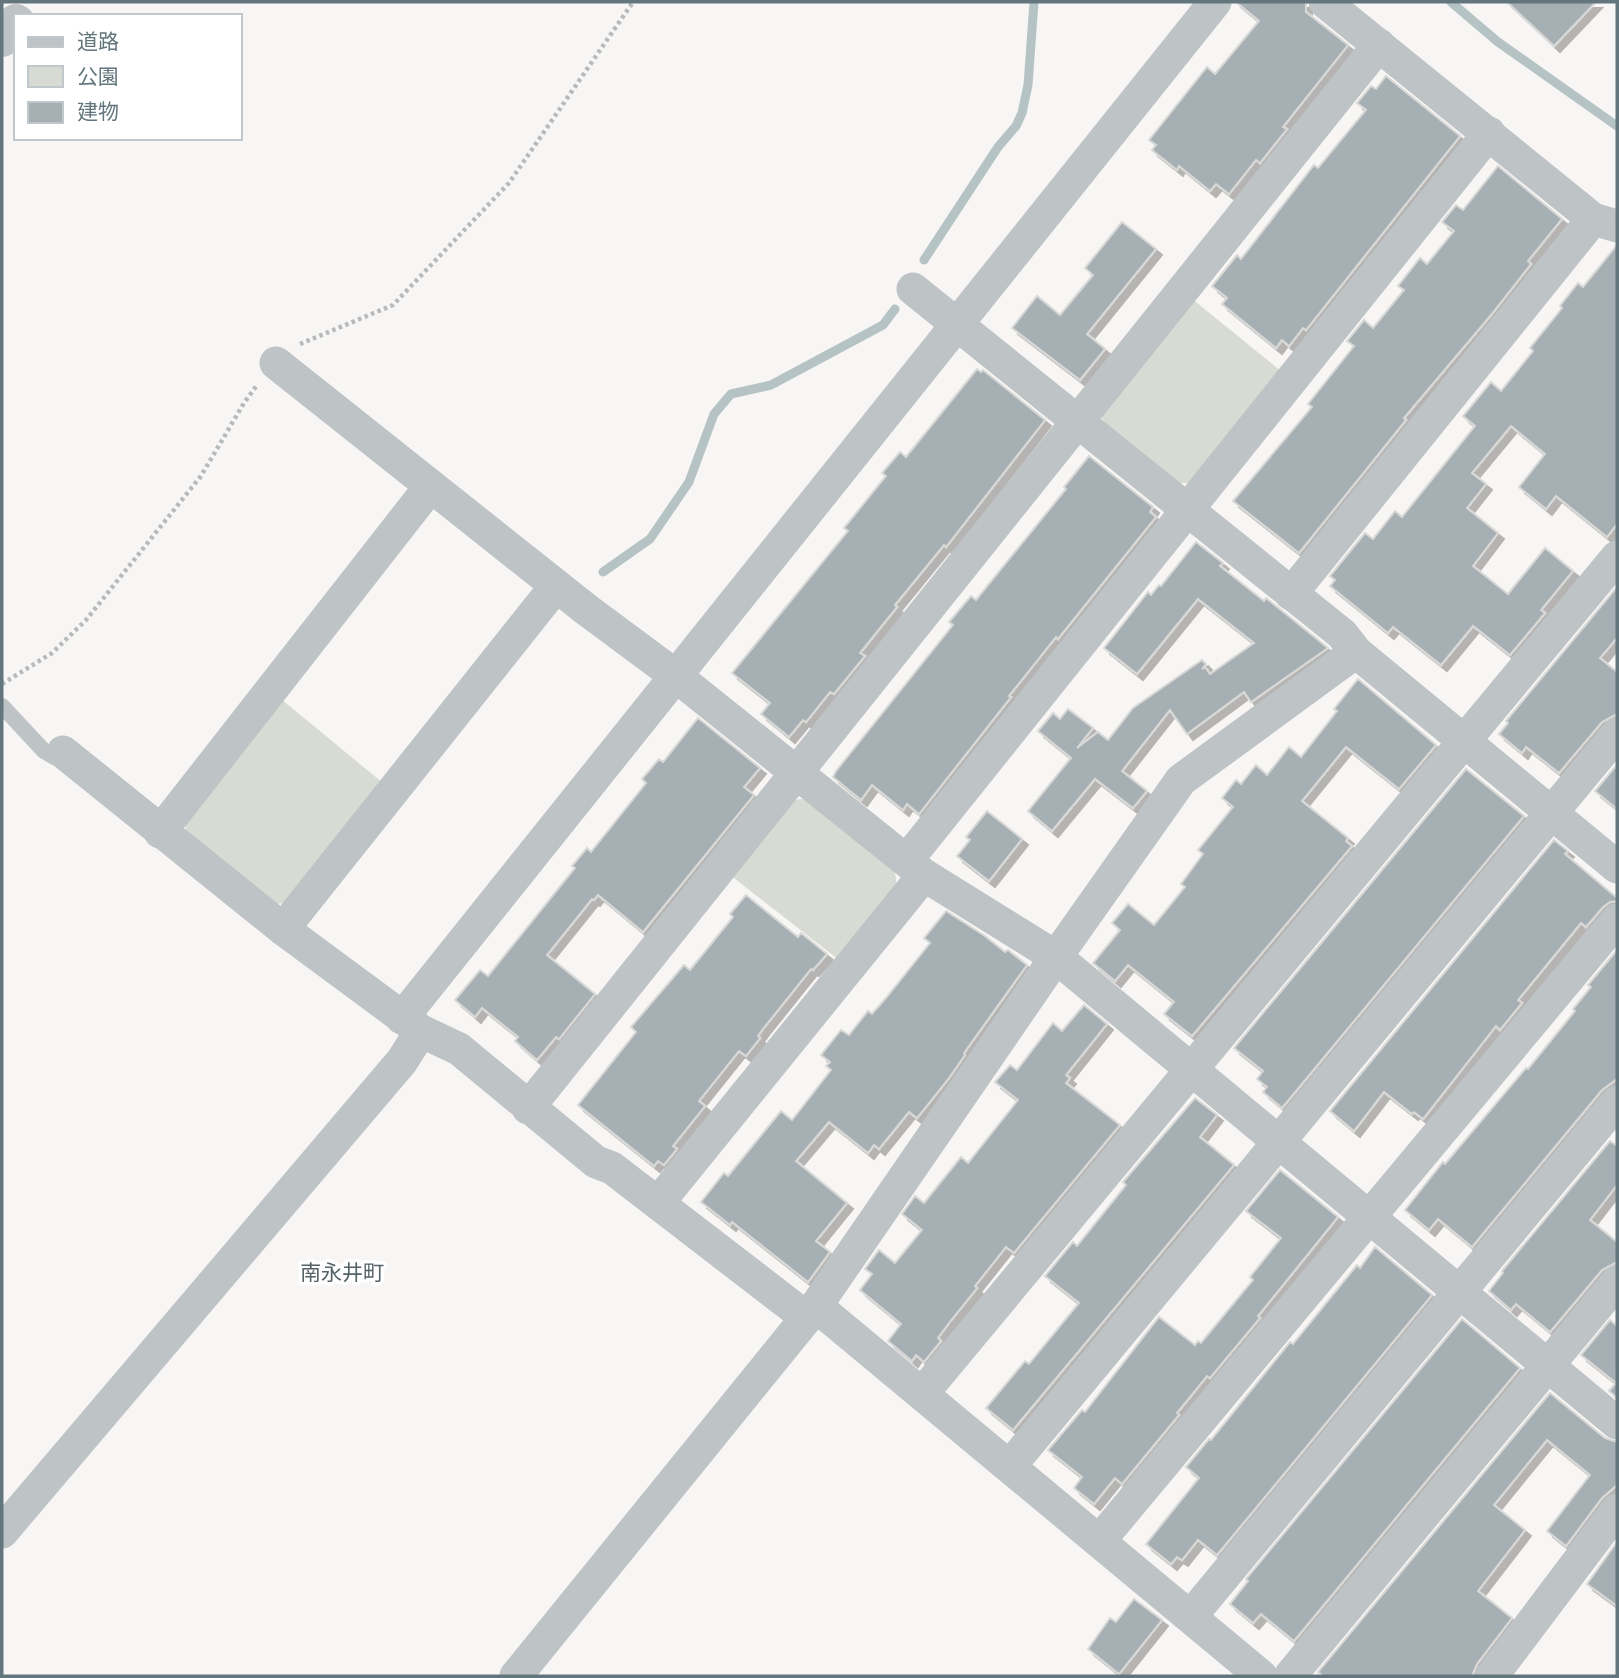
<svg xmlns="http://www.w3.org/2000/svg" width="1619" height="1678" font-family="Roboto,'Noto Sans JP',sans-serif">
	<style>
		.green { fill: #d8dbd3 }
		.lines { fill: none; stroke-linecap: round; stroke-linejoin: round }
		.stream { stroke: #b5c3c5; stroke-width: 9 }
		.building { fill: #a6afb3; stroke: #d8d8d6; stroke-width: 2; filter: url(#shadow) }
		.path { stroke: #b6babc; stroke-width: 4.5; stroke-dasharray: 3.5 3.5; stroke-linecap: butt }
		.service { stroke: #bec3c5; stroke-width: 16 }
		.minor { stroke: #bec3c5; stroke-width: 33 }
		.tertiary { stroke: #bec3c5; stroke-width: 38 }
		.labels { text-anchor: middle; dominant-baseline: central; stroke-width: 7; stroke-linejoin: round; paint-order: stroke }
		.neighbourhood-label { font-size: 21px; fill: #556368; stroke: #fff }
	</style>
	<defs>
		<filter id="shadow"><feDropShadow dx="6" dy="6" stdDeviation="0" flood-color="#0004"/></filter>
	</defs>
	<rect width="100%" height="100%" fill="#f7f6f4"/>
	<g class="green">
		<polygon points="1191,298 1282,372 1193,483 1175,483 1104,428 1101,411"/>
		<polygon points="281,699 383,783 288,902 272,905 187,837 185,820"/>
		<polygon points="808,798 894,864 897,888 839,960 730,875 789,801"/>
	</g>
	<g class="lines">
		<g class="stream">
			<polyline points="1451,2 1498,42 1617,126"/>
			<polyline points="924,260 998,147 1016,126 1022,113 1028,85 1034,2"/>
			<polyline points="603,572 650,539 689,482 714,414 731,394 771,385 883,325 895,309"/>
		</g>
	</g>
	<g class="building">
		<polygon points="1236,2 1306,2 1306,12 1348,45 1283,127 1287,129 1260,163 1256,160 1229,194 1216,184 1210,191 1179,166 1177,170 1152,150 1156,145 1149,140 1207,67 1215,74 1259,21"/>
		<polygon points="1507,2 1596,2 1554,46"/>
		<polygon points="1386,76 1460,136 1306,330 1303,328 1289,346 1282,340 1276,348 1222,304 1227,298 1212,286 1237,255 1241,259 1314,165 1318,168 1366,110 1357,103 1371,86 1376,89"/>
		<polygon points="1498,166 1562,219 1528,261 1531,264 1491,315 1404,418 1406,420 1299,553 1233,501 1312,407 1308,404 1354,346 1347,341 1364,320 1373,328 1404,290 1398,286 1420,258 1427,264 1454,231 1442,222 1456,205 1463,210"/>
		<polygon points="1122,222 1156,249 1087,334 1105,349 1080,380 1012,328 1037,296 1060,315 1093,275 1085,268"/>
		<polygon points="1617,245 1617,524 1607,537 1556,496 1546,509 1519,487 1545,454 1511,426 1472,473 1486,484 1467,508 1498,533 1473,566 1508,594 1545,548 1573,571 1541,610 1545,613 1510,655 1473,626 1441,665 1393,627 1388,633 1330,586 1335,580 1330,576 1365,533 1373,539 1395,511 1402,517 1475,426 1463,416 1491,382 1501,391 1533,351 1530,348 1562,308 1560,306 1578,283 1583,287"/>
		<polygon points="977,369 981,372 983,370 1045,420 946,547 944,545 895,605 897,607 860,653 865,656 834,694 830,692 806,722 803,720 789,737 761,714 770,703 732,673 848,531 844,528 886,476 882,473 900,452 906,457"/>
		<polygon points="1089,456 1153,507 1150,512 1156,517 1058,639 1056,637 1009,696 1011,697 919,814 907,804 903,810 872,785 861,800 833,777 836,771 953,625 949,622 971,596 976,600 1066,489 1064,487"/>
		<polygon points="1196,542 1223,563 1220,566 1264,601 1266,598 1328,648 1251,702 1244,692 1187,734 1170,710 1122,771 1147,791 1133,808 1095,779 1052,831 1028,811 1071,758 1038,731 1053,713 1060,719 1068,709 1093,728 1077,748 1098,732 1108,740 1133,708 1202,660 1206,664 1202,669 1205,667 1210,674 1254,643 1198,599 1137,674 1104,648 1148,592 1151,595 1159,585 1161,586"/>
		<polygon points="1617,587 1617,638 1600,658 1617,672 1617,714 1602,722 1559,773 1526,747 1522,753 1499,734 1508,723 1506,721"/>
		<polygon points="1358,679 1436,745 1399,789 1346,747 1302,801 1348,838 1346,841 1352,846 1192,1036 1164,1014 1174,1002 1128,965 1115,981 1093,963 1120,930 1112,923 1128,904 1154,925 1185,887 1181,884 1203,854 1198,850 1233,807 1222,798 1236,780 1241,784 1256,765 1267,775 1289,747 1301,757 1337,711 1334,709"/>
		<polygon points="698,718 760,768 744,787 754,795 643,932 598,895 594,900 592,899 547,955 595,994 559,1039 556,1037 537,1060 515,1041 518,1037 482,1008 475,1017 455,1000 480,970 488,976 575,868 572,866 587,848 591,852 646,783 642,779 659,759 663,762"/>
		<polygon points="1615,767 1617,769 1617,809 1595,791"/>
		<polygon points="1466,769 1524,816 1282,1108 1263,1092 1267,1087 1257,1079 1263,1071 1234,1048"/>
		<polygon points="987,811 1022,839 989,881 957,856 970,840 966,837"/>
		<polygon points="1554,840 1568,851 1565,854 1617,898 1617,901 1610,902 1603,907 1586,927 1581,923 1518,1000 1522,1003 1500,1030 1496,1026 1423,1119 1414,1112 1412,1114 1384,1092 1354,1131 1330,1111"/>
		<polygon points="746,895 798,937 801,933 827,954 813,970 811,969 763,1029 758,1036 760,1038 746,1056 739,1051 699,1101 705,1106 673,1146 677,1149 664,1165 658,1161 654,1166 578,1105 636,1032 631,1027 684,965 690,970 733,917 730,914"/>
		<polygon points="946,911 985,936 1005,952 1008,950 1027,965 964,1053 965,1055 949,1078 917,1118 909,1112 879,1149 874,1145 868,1153 829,1122 796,1161 847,1203 816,1241 830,1252 808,1282 732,1222 730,1225 701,1202 724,1173 728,1176 781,1111 792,1120 831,1070 826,1066 830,1062 821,1055 841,1030 849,1035 868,1011 872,1014 886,998 930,943 924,938"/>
		<polygon points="1617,950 1617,1079 1602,1090 1472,1247 1438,1219 1429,1230 1405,1210 1443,1162 1445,1164 1526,1068 1528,1069 1575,1011 1573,1009 1591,987 1588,985"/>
		<polygon points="1084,1005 1107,1024 1066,1075 1070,1078 1066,1083 1120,1125 1014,1253 1006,1247 975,1286 977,1288 949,1323 938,1338 941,1341 924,1362 916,1355 912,1361 888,1341 901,1324 860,1290 872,1274 865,1269 879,1250 895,1263 922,1230 902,1214 915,1196 924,1203 961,1157 968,1163 1018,1100 995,1082 1010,1065 1017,1070 1053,1023 1062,1031"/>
		<polygon points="1195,1098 1217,1115 1200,1137 1234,1165 1013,1430 986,1408 1025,1361 1029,1364 1079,1303 1045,1276 1073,1242 1077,1246 1126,1185 1123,1182"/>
		<polygon points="1610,1141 1617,1146 1617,1185 1590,1220 1617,1242 1617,1262 1602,1270 1550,1332 1516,1304 1511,1310 1489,1291 1503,1273 1502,1271"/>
		<polygon points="1280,1170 1338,1217 1258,1316 1260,1318 1210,1378 1207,1376 1177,1413 1179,1415 1122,1484 1115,1478 1094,1504 1074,1488 1082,1477 1048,1450 1082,1410 1085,1412 1159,1317 1195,1345 1198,1341 1201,1343 1253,1280 1250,1277 1281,1238 1246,1211"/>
		<polygon points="1375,1247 1432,1295 1217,1555 1198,1540 1182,1560 1177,1557 1171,1564 1146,1544 1199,1478 1186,1467 1209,1439 1211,1440 1290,1342 1293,1344 1357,1265 1360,1268"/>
		<polygon points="1462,1319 1520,1368 1294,1641 1261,1614 1253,1623 1230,1604 1248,1581 1246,1579"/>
		<polygon points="1610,1320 1617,1326 1617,1398 1609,1391 1616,1383 1581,1355"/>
		<polygon points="1550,1393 1605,1438 1617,1442 1617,1485 1602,1498 1566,1546 1547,1531 1590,1475 1547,1440 1494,1505 1525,1530 1478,1591 1512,1618 1477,1664 1472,1676 1323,1676 1318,1672"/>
		<polygon points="1617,1542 1617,1606 1587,1584"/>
		<polygon points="1134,1599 1162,1620 1119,1674 1088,1649 1110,1618 1116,1622"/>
	</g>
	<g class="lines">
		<g class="path">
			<polyline points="300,344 393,305 509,183 633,2"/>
			<polyline points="2,684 52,653 86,620 201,476 244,403 257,385"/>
		</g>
		<polyline class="service" points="2,706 44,751 54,757 63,752"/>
		<g class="minor">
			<polyline points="1325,2 1593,219 1617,226"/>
			<polyline points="913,289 1342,634 1356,652 1617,867"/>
			<polyline points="276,363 587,610 676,676 924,875 1056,957 1617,1423"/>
			<polyline points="1291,594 1593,219"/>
			<polyline points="63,752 283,929 421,1031 459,1049 596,1162 612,1168 807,1318"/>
			<polyline points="160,832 430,487"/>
			<polyline points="907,860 1489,133"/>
			<polyline points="283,929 556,586"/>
			<polyline points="402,1018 1215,2"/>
			<polyline points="528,1108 1379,45"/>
			<polyline points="658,1203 924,875"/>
			<polyline points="816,1306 1261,1676"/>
			<polyline points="922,1394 1617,557"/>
			<polyline points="1010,1466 1617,734"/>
			<polyline points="2,1532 402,1061 421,1031"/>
			<polyline points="1100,1540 1617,920"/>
			<polyline points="1191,1616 1617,1102"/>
			<polyline points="516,1676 816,1306 1056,957 1181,780 1356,652"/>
			<polyline points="1290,1676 1617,1282"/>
			<polyline points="1492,1676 1617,1510"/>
		</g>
		<polyline class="tertiary" points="2,38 16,23"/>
	</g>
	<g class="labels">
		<g class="neighbourhood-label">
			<text x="342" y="1273">南永井町</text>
		</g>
	</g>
	<rect width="1619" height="1678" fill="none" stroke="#64767d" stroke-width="7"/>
	<rect x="14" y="14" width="228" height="126" fill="#ffffff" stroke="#c1c8cb" stroke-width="2"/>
	<rect x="28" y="37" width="35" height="10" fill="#bec3c5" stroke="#c1c8cb" stroke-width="2"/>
	<text x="77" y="49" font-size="21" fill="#64767d">道路</text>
	<rect x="28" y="66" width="35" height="21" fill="#d8dbd3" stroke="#c1c8cb" stroke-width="2"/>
	<text x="77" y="84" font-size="21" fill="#64767d">公園</text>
	<rect x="28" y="102" width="35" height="21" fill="#a6afb3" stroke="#c1c8cb" stroke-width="2"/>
	<text x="77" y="119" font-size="21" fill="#64767d">建物</text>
</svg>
